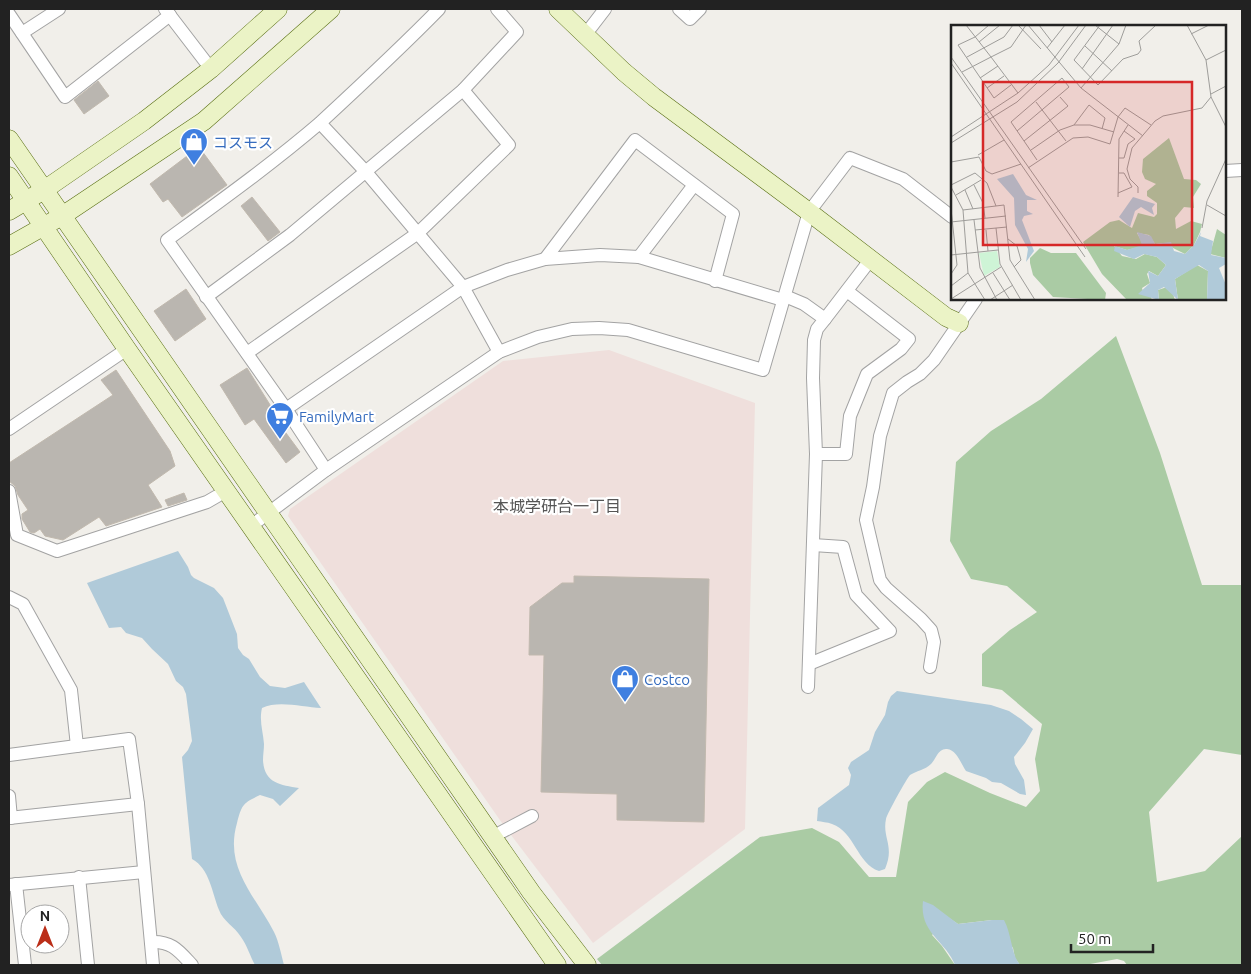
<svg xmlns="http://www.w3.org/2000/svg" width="1251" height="974" font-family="Ubuntu,'Noto Sans JP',sans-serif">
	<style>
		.commercial { fill: #efdfdc }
		.forest { fill: #aacba4 }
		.water { fill: #b0cad9 }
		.building { fill: #bab6b0; stroke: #c1b9ae }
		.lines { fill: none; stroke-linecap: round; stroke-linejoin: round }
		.street-casing { stroke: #a3a3a3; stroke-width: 14 }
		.secondary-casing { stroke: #596f13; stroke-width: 19 }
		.street { stroke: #fff; stroke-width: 12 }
		.secondary { stroke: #ebf3c6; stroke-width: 18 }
		.labels { text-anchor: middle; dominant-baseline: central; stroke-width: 4.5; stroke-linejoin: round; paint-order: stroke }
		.shop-label { font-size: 15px; fill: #366cbe; stroke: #fff; text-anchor: start }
		.neighbourhood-label { font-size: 16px; fill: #555; stroke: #fff }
		.inset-road { fill: none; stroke: #9e9d9a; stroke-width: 1 }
		.view { fill: #d62828; fill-opacity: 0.15; stroke: #d62828; stroke-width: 2.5 }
		.inset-edge { fill: none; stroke: #222; stroke-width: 2.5 }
	</style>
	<rect width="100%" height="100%" fill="#f1efea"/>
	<polygon class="commercial" points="609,350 755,403 745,829 593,943 502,823 288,516 290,509 503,361"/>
	<polygon class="forest" points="1116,336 1160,453 1202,585 1242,585 1242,755 1204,749 1149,812 1157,882 1205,871 1242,836 1242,965 1127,965 1124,961 1117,959 1085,965 1020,965 1015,958 1013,948 992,920 958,924 949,918 932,935 942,946 955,965 602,965 597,959 760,837 812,828 839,842 869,877 896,877 908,802 927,782 945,772 990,793 1026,807 1040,791 1035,759 1042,724 1002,690 982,686 982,654 1010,630 1037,612 1007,586 971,579 950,541 956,462 991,431 1041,399"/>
	<g class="water">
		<path d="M 178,551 L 188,567 L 191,575 L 194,578 L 214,588 L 223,598 L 237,634 L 238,648 L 243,655 L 249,659 L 260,677 L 270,686 L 285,688 L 304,682 L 321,708 C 303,707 278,700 262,708 C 259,721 263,731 264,744 C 264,749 263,755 263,760 C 264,783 280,785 299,788 L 280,806 L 273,799 L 260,795 C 243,803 242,804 237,823 C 224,868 255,895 274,932 C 279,942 281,954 284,965 L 255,965 C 250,956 247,945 241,937 C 235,927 223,921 219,910 C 212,893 210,869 192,859 L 182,757 L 188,750 L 192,741 L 186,694 L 183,687 L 176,681 L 168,664 L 152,649 L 142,638 L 126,633 L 121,627 L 109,628 L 87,583 Z"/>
		<path d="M 897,691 L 991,705 L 1009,711 L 1021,719 L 1033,729 L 1025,743 L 1014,757 L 1015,764 L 1024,780 L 1026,795 L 1020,794 L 1001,783 L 992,782 L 986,778 L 966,771 C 961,764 957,750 947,749 C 938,748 936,759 931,764 C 925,770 916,771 910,775 C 907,778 887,814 886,819 C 882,838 895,846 885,869 L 879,871 C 857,864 855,832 832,824 C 827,822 822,822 817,821 L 818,808 L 849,785 L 851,775 L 848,768 L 851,762 L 869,750 L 875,732 L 885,715 L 888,702 L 891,696 Z"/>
		<path d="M 923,901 L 933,905 L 958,924 L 992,920 L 1004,920 C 1012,935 1011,954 1020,965 L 955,965 C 946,941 919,933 923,901 Z"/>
	</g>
	<g class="building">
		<polygon points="98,81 109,96 84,114 74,100"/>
		<polygon points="199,147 227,185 182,217 168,199 163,202 150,184"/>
		<polygon points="252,197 280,232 268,241 241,206"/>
		<polygon points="186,289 206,319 175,341 154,311"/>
		<polygon points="247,368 272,408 269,410 300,452 286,463 254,419 245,425 220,385"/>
		<polygon points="116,370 170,451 175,466 148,485 162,507 106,526 99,517 63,540 45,536 40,529 34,533 30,532 22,519 22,514 28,510 18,495 15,486 9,481 9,463 113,395 101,380"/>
		<polygon points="184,493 187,500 168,506 165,500"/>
		<polygon points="574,576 709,579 704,822 617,820 617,794 541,792 544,655 529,655 530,607 562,583 574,583"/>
	</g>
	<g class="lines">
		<defs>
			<g id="street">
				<polyline points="165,9 211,69"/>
				<polyline points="679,9 690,19 700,9"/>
				<polyline points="9,14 65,97 170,15"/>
				<polyline points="22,33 59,9"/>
				<polyline points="585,35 605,9"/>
				<polyline points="320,123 366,172 463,287 499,352"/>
				<polyline points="1225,171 1242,170"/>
				<polyline points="639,257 694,185"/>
				<polyline points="545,259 635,140 733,214 715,281"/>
				<polyline points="785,296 804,304 825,319"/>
				<polyline points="206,297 290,235 463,90 517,32 497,9"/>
				<polyline points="247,353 418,233 509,145 463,90"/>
				<polyline points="286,409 463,287 507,270 545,259 600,255 639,257 783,300"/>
				<polyline points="9,429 127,349"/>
				<polyline points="816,454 846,454 850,416 867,374 901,349 909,339 847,291"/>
				<path d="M 326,470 L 286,409 L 167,240 C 219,202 272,164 321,122 C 361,85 401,48 439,9"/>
				<polyline points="9,491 17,535 57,551 207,502 226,491"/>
				<polyline points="251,526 326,470 499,352 538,337 572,329 599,328 628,330 763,370 809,212 850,158 903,179 952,217"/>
				<polyline points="9,597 23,604 71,690 77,746"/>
				<polyline points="809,664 890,631 856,595 843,547 813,545"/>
				<polyline points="930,667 934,642 931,630 921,619 886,588 880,580 866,520 873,487 880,436 893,393 907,382 920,374 934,360 976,299"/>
				<polyline points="808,687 816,454 813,378 814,340 817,329 825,319 871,259"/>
				<polyline points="9,755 129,739 138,804 153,965"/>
				<polyline points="9,796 11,818"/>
				<polyline points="9,818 138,804"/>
				<polyline points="492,837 532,816"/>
				<polyline points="79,877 88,965"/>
				<polyline points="16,884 25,965"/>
				<polyline points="9,885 144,872"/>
				<path d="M 151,942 C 172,941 179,951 192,965"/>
			</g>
			<g id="secondary">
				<polyline points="558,9 624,72 654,97 809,212 946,317 959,323"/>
				<polyline points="9,139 531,892 587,965"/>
				<polyline points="9,176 127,349 557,965"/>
				<polyline points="9,211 44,190 144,121 211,69 278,9"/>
				<polyline points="9,246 62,216 204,121 331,9"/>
			</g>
		</defs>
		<use href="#street" class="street-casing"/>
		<use href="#secondary" class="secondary-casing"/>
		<use href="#street" class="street"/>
		<use href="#secondary" class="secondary"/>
	</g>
	<defs>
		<symbol id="shop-pin" viewBox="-11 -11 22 30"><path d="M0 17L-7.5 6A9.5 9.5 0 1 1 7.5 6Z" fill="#3f7fe0" stroke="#fff"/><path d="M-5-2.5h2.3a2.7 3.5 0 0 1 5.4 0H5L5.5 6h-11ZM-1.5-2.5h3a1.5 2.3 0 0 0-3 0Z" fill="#fff"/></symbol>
		<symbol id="supermarket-pin" viewBox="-11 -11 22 30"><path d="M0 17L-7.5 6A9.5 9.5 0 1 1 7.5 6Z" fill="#3f7fe0" stroke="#fff"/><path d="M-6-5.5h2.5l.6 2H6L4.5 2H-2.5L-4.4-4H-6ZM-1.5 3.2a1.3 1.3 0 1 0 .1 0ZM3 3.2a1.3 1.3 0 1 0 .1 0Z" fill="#fff"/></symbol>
	</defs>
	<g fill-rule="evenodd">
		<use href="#shop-pin" x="178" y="126" width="32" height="43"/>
		<use href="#supermarket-pin" x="264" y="400" width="32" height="43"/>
		<use href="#shop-pin" x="609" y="663" width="32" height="43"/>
	</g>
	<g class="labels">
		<g class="shop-label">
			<text x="213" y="142">コスモス</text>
			<text x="299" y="416">FamilyMart</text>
			<text x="644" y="679">Costco</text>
		</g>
		<g class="neighbourhood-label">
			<text x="557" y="506">本城学研台一丁目</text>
		</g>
	</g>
	<g transform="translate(951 25)">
		<rect width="275" height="275" fill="#f1efea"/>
		<path d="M 218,113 L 233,154 L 245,155 L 250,159 L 242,172 L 243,183 L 233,182 L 224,193 L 225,204 L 240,196 L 251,199 L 249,207 L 243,220 L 234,229 L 212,218 L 204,219 L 198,210 L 186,208 L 192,219 L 189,222 L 176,225 L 163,221 L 171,231 L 185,234 L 194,229 L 206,232 L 215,240 L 207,251 L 198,246 L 196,249 L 199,258 L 191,263 L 193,270 L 199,270 L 201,275 L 176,275 L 151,249 L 132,217 L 159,197 L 168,195 L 181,203 L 187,188 L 203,192 L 206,189 L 206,178 L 196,171 L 196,166 L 205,159 L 194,154 L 191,147 L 192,134 ZM 266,204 L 275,210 L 275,233 L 259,229 ZM 89,223 L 100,228 L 125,228 L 155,268 L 154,275 L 102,272 L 82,250 L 79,238 L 79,233 ZM 246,240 L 257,246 L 256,275 L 227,275 L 224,254 ZM 216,262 L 221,266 L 224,275 L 208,275 L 207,265 Z" fill="#aacba4"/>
		<path d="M 46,226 L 49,242 L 33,251 L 28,228 Z" fill="#cef4d6"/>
		<path d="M 62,149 L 75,170 L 86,175 L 76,175 L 76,186 L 82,189 L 73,191 L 71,195 L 83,226 L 75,237 L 77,224 L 64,200 L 63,173 L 46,154 ZM 182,172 L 204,179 L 201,183 L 203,190 L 190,182 L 184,186 L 179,202 L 168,192 ZM 186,207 L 200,211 L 204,219 L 220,217 L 223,226 L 234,229 L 243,220 L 250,207 L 249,211 L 262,216 L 260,230 L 275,233 L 275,239 L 268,243 L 275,260 L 275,274 L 256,275 L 257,246 L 248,240 L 224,254 L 227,275 L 213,262 L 207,265 L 208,275 L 187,269 L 199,258 L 197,246 L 207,251 L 215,240 L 206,232 L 193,229 L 183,234 L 163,226 L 164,221 L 176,225 L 191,220 Z" fill="#b0cad9"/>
		<path class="inset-road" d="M 15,0 L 40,32 L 60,22 L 75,0M 38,0 L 24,12 L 7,20 L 43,73 L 60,60M 67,0 L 90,24M 77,0 L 130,63 L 192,111M 88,0 L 101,17M 149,0 L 123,35 L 147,60 L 172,34 L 187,29 L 190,25 L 188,16 L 205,0M 236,0 L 255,35 L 260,72 L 275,102M 240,9 L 258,0M 28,17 L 49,0M 168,19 L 175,0M 134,21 L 161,46M 96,23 L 114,0M 0,32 L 135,224M 16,32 L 53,12 L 62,0M 255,35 L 275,25M 0,38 L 134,232M 131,44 L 162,0M 11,47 L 40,32 L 67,68M 29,53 L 47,41M 36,63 L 53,51M 130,63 L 168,19 L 144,0M 260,69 L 275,61M 85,77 L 115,116M 123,100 L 138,80 L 154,93 L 151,104M 66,106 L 118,62 L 111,53 L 60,97 L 86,135M 0,112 L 67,68 L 98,40 L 128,0M 73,116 L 117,81 L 109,72M 0,118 L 66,77 L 107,38 L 135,0M 80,125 L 109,105 L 123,100 L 139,100 L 163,107M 27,130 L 53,115M 168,133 L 173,133 L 177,119 L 184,114 L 173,106M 0,137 L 28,132 L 35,146 L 41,149 L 70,139M 77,143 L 122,113 L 137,112 L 159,119 L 167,92 L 174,83 L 200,100M 0,160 L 24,148 L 36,158 L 45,181M 23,160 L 32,178 L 34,193M 0,162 L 12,185 L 17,248 L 34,275M 14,165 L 22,184M 167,168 L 181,162 L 173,148 L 168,148M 187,168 L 187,162 L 179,154 L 176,144 L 181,123 L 204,96 L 212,91 L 251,83 L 260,72M 5,170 L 30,155M 167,172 L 168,114 L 177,100M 256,180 L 275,191M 0,184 L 6,240 L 0,249M 12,185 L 53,180 L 59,235 L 84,275M 23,195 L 29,243 L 46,275M 0,197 L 55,191M 45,203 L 49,239 L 70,275M 251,203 L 256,176 L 275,134M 24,205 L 56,202M 35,205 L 37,226M 57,214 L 66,221 L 70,235 L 63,242M 0,230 L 47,225M 42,248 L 59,275M 0,261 L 17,248M 0,274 L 50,242M 39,275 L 62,260"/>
		<path class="view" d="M 32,57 L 241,57 L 241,220 L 32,220 Z"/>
		<rect width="275" height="275" class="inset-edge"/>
	</g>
	<rect width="1251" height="974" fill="none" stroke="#222222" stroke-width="20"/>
	<g transform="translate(45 929)"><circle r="24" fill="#ffffff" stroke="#a7a7a7"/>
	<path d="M0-4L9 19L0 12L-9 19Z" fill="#bb2e19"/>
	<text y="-8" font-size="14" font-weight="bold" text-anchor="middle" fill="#222222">N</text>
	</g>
	<path d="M1071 944v8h82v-8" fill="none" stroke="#222222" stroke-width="2.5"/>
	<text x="1078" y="944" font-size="15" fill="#222222" stroke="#ffffff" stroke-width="4" paint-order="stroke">50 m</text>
</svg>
